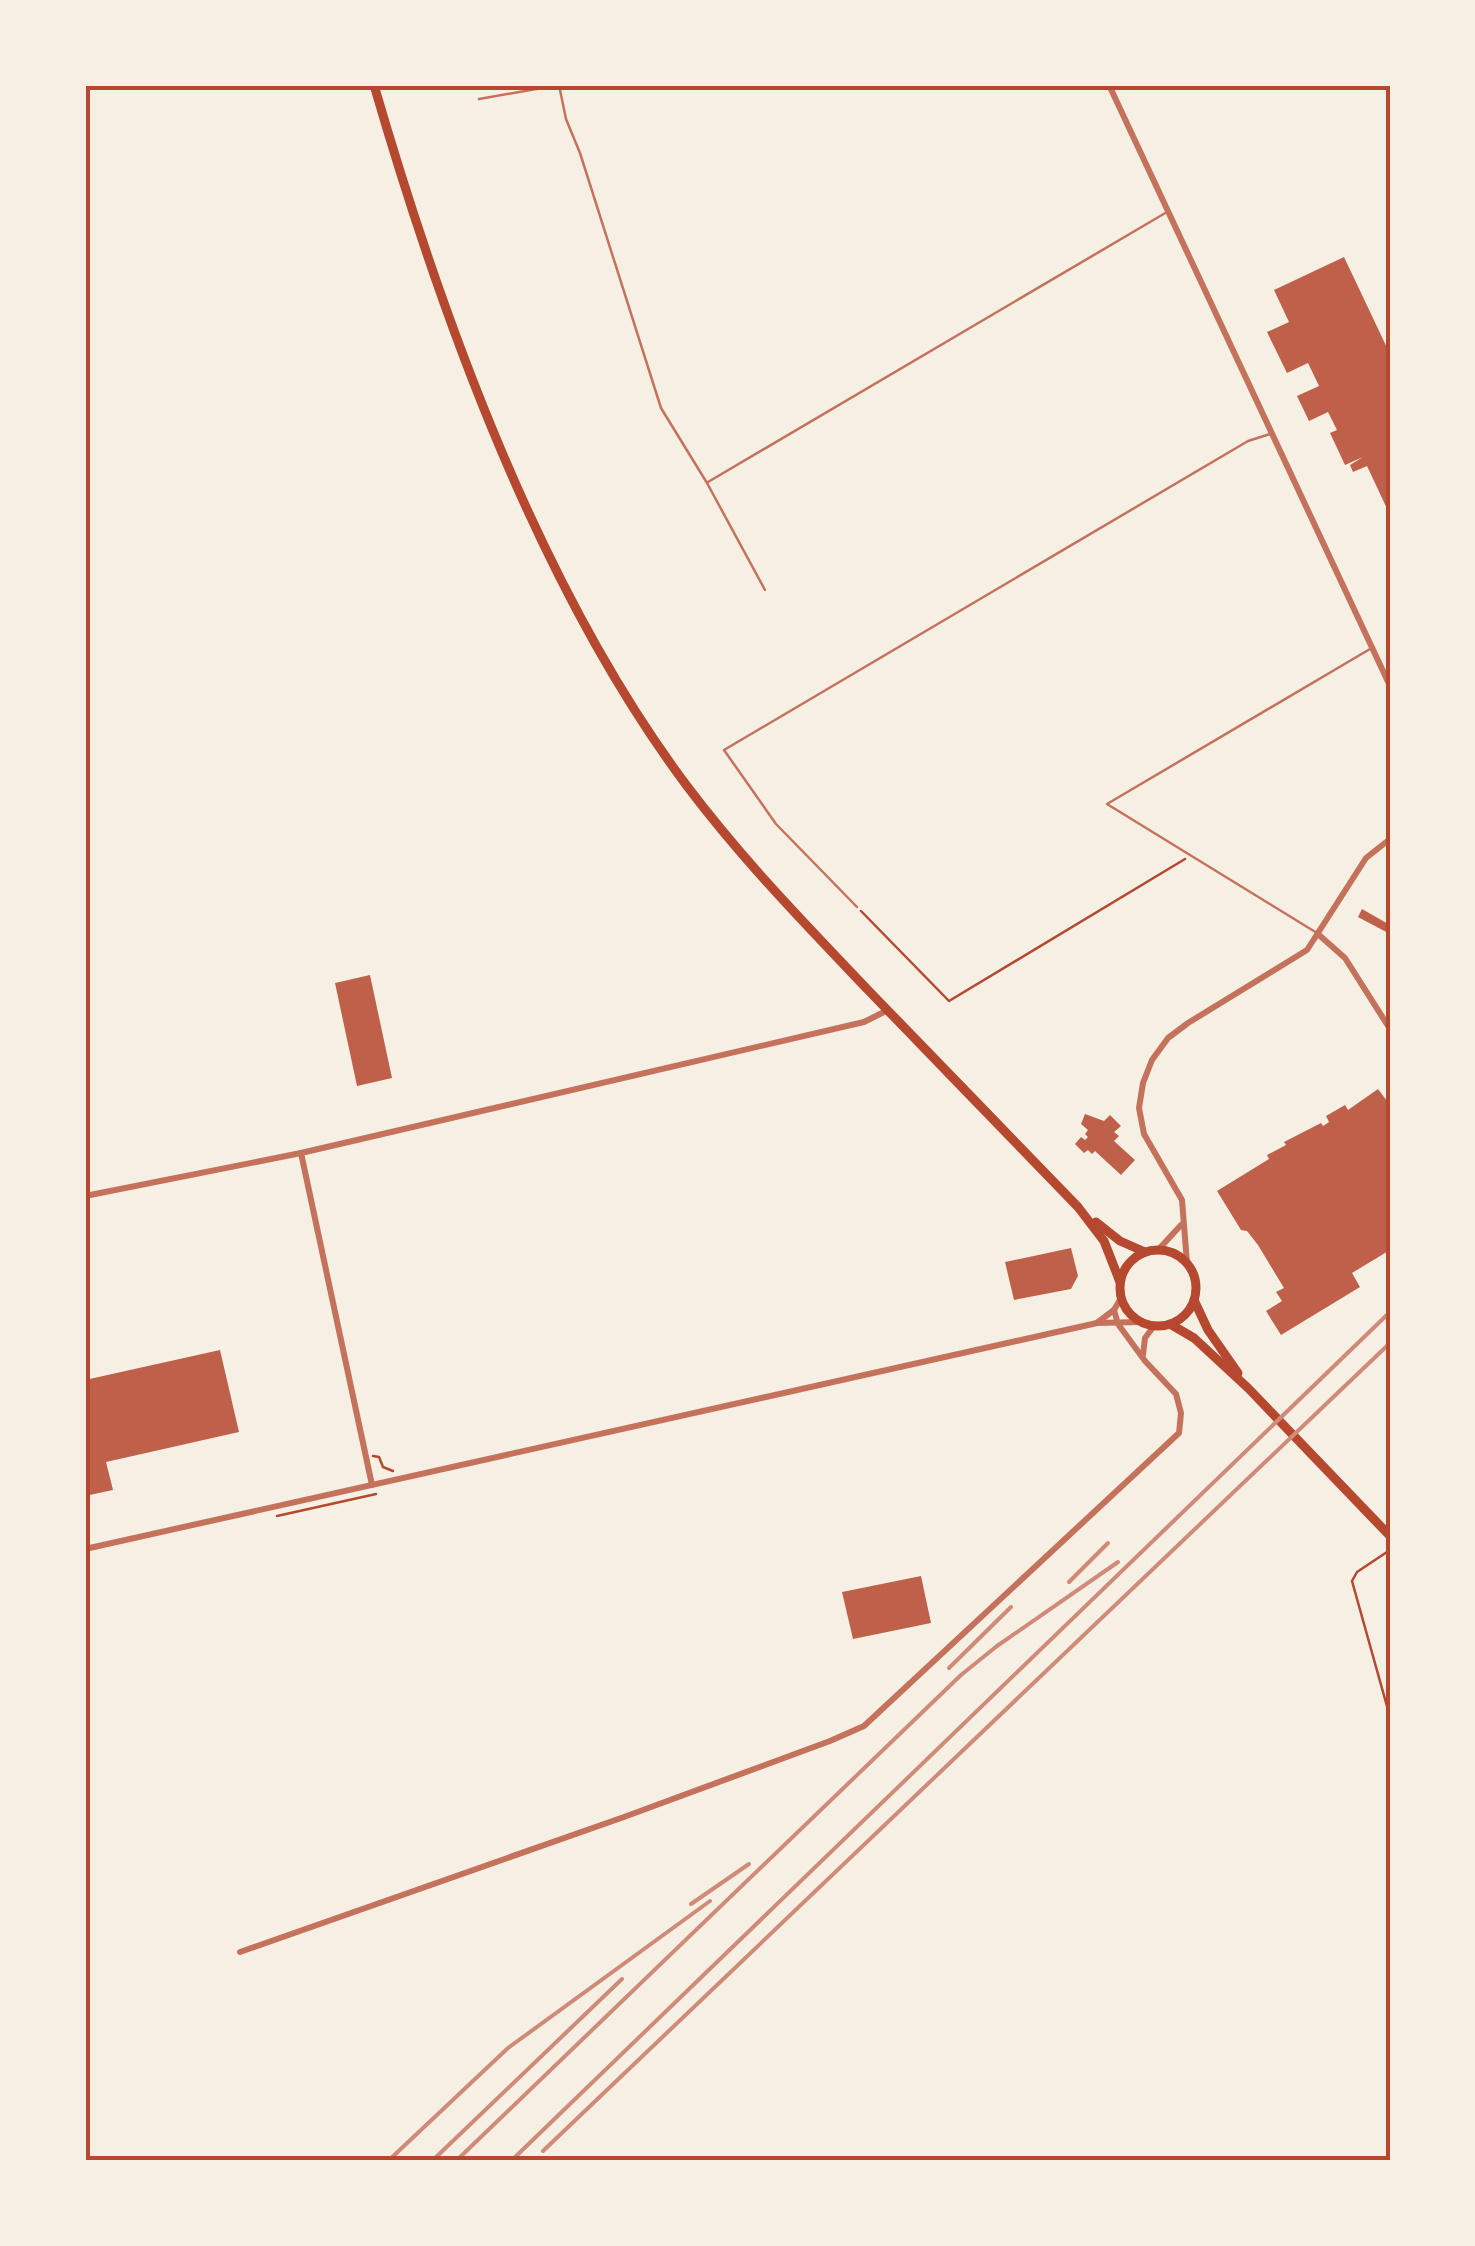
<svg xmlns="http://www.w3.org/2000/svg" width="1475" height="2246" font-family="Roboto,sans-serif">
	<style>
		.building { fill: #bf614a }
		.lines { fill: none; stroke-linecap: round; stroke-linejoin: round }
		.path { stroke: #b5482f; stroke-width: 2.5 }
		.service { stroke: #c5725c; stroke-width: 2.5 }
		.minor { stroke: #c5725c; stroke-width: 6 }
		.secondary { stroke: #b5482f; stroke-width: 9 }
		.rail { stroke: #cf8b77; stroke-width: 4 }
		.neatline { fill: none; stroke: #b5482f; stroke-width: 4 }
	</style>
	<rect width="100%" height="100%" fill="#f6efe4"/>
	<g class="building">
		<polygon points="1344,257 1390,354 1390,515 1367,466 1353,472 1350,465 1363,457 1345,465 1330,433 1337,430 1328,412 1309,421 1297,396 1319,386 1308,363 1287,373 1267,332 1289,322 1274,290"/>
		<polygon points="1362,909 1390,925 1390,934 1358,917"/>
		<polygon points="370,975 392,1078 357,1086 335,983"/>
		<polygon points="1378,1089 1390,1105 1390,1250 1352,1273 1360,1287 1281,1335 1266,1311 1282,1301 1276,1292 1284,1288 1258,1245 1247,1231 1241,1230 1217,1191 1269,1159 1267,1155 1286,1145 1284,1142 1321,1123 1323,1126 1329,1122 1326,1116 1345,1105 1348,1110"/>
		<polygon points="1085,1114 1104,1121 1110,1115 1121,1126 1114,1132 1119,1136 1114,1141 1135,1160 1121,1175 1095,1151 1092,1154 1088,1150 1084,1153 1075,1144 1081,1137 1085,1140 1088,1137 1085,1134 1088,1130 1081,1124"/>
		<polygon points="1071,1248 1078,1276 1071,1289 1014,1300 1005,1262"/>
		<polygon points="220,1350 239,1432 106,1462 113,1490 85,1496 85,1380"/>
		<polygon points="921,1576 931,1623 853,1639 842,1592"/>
	</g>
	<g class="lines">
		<g class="path">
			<polyline points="861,911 949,1001 1185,859"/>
			<polyline points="373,1456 379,1457 383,1467 393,1471"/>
			<polyline points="277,1516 376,1494"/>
			<polyline points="1390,1550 1357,1572 1352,1581 1390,1717"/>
		</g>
		<g class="service">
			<polyline points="479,99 559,85 566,119 580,153 661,408 707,483 765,590"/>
			<polyline points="708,482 1167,212"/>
			<polyline points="857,907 776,824 724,750 1248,441 1270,434"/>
			<polyline points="1317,933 1107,804 1370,649"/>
		</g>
		<g class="minor">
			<polyline points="1109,85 1390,686"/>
			<polyline points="1319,935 1345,958 1390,1029"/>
			<polyline points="301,1153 372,1485"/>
			<polyline points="85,1196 301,1153 864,1022 888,1010"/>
			<polyline points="1158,1250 1181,1225"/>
			<polyline points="1187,1263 1182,1200 1144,1134 1139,1108 1143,1083 1152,1060 1168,1038 1188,1023 1307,950 1366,858 1390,839"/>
			<polyline points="1098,1322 1114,1310 1121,1298"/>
			<polyline points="1143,1355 1145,1338 1154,1326"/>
			<polyline points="85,1549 1097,1323 1140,1322"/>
			<polyline points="240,1952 624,1817 830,1741 864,1726 1179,1433 1181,1413 1176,1394 1145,1361 1118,1324 1114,1310"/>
		</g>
		<g class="secondary">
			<path d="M 374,85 C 442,319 540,590 687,786 C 742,859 805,924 868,990 C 938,1062 1008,1135 1078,1207 L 1104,1241 L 1120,1282"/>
			<polyline points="1096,1222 1120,1241 1145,1252"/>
			<circle cx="1158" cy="1288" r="38"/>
			<polyline points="1194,1300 1208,1330 1238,1373"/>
			<polyline points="1170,1324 1194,1338 1248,1388 1390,1536"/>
		</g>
		<g class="rail">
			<polyline points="1069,1582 1108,1543"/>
			<polyline points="949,1668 1011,1607"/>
			<polyline points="691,1904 749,1864"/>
			<polyline points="543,2151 1390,1343"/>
			<polyline points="388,2161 508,2048 710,1901"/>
			<polyline points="432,2161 622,1979"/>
			<polyline points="456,2161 961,1675 997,1646 1118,1562"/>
			<polyline points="511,2161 1390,1312"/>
		</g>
	</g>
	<rect width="1475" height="2246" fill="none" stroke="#f6efe4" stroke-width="175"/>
	<rect x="88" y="88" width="1300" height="2070" class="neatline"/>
</svg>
